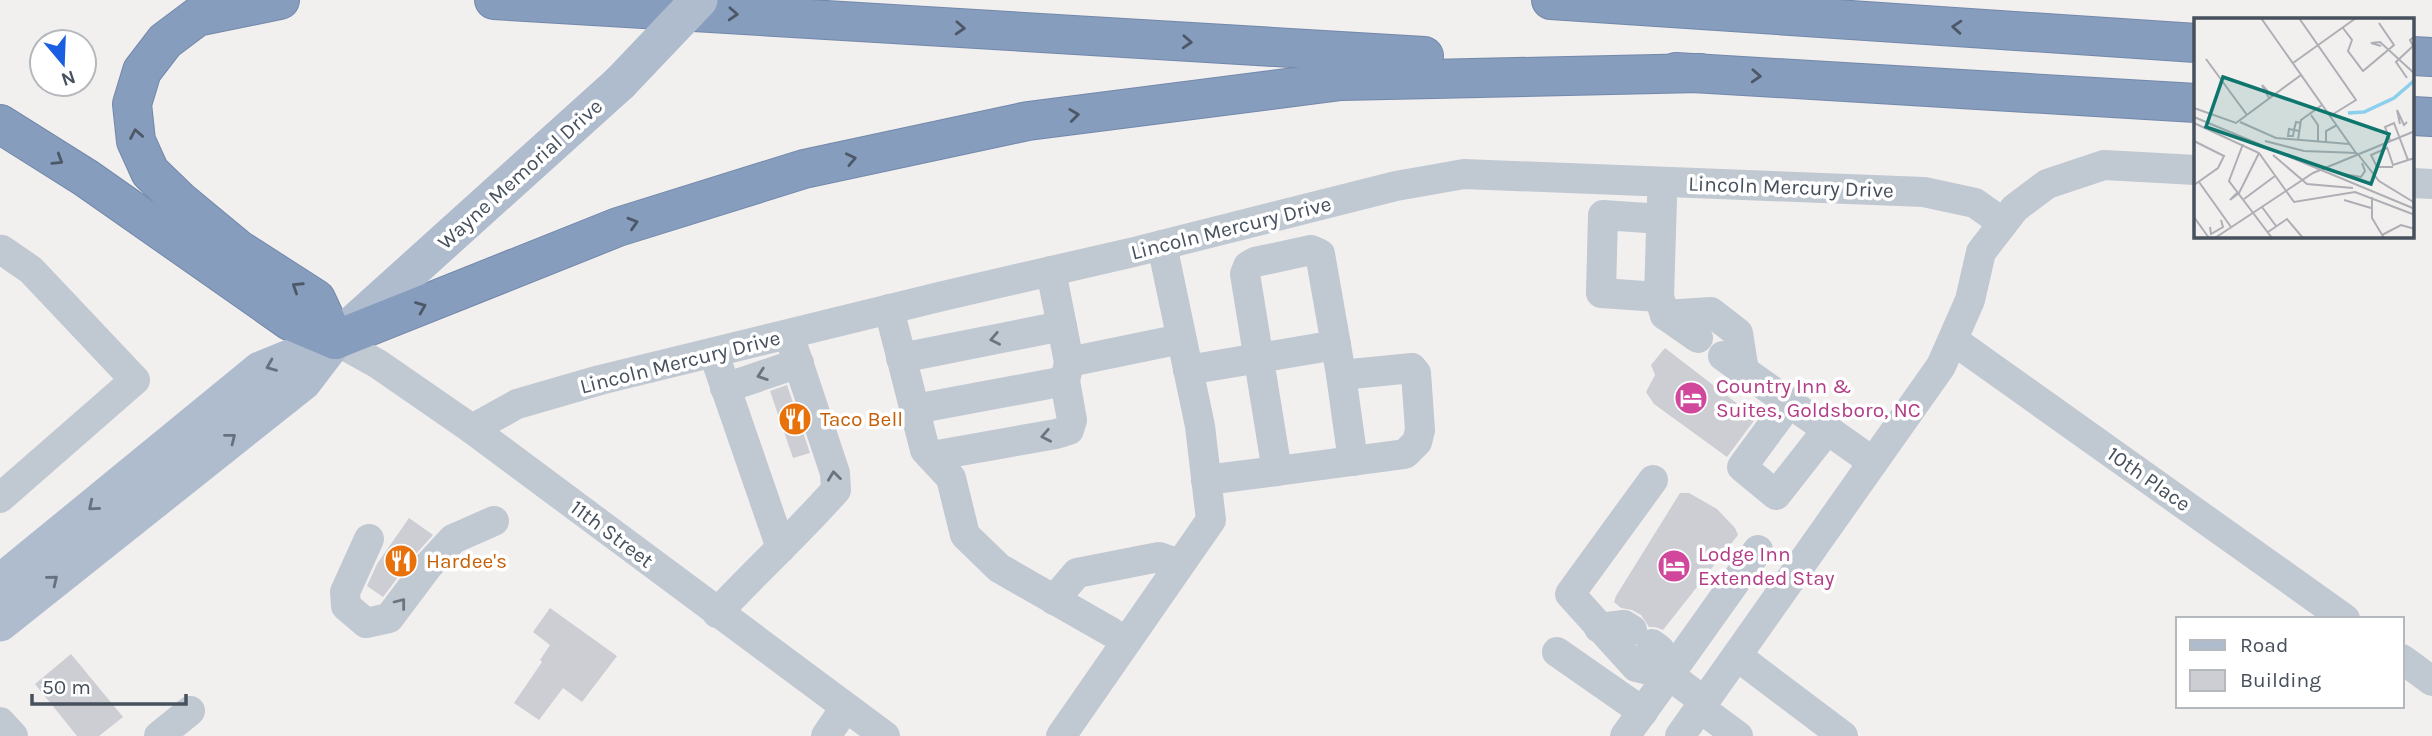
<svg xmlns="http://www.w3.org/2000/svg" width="2432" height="736" font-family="Karla,sans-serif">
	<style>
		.building { fill: #ccced4 }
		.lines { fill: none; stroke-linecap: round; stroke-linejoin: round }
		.highway-casing { stroke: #7288aa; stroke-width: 40 }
		.minor { stroke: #c0c8d1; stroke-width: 30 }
		.major { stroke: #afbcce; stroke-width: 37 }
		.highway { stroke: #879dbe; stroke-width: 38 }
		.major-bridge { stroke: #afbcce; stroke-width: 37 }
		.oneway { stroke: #4d5867 }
		.oneway2 { stroke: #6b7480 }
		.oneway3 { stroke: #66707f }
		.labels { text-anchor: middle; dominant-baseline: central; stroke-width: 7; stroke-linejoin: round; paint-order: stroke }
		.street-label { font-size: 21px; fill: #47505d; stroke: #fff }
		.hotel-label { font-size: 21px; fill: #b23c85; stroke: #fff; text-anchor: start }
		.food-label { font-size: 21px; fill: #c56008; stroke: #fff; text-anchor: start }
		.inset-river { fill: none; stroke: #8bcfec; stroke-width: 3.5 }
		.inset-road { fill: none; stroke: #aeafb5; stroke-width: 2 }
		.view { fill: #0f766e; fill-opacity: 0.15; stroke: #0f766e; stroke-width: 3.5 }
		.inset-edge { fill: none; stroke: #47505d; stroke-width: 3.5 }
	</style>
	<rect width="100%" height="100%" fill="#f2efef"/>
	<g class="building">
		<polygon points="1665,348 1756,418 1727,457 1654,404 1646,392 1655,375 1651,365"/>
		<polygon points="787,385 810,453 793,458 770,391"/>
		<polygon points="1680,493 1689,493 1717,509 1735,528 1738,535 1663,630 1655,627 1649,627 1641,615 1632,610 1621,608 1614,602 1616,596"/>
		<polygon points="409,518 433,535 414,556 383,597 367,586 377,564"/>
		<polygon points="550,608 617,656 582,702 563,688 539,720 514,703 542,662 540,660 550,645 533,632"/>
		<polygon points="71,654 123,717 99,736 77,736 35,684"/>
	</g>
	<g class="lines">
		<defs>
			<g id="highway">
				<polyline points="280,0 197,17 165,41 142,71 132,104 136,141 150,172 180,201 238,249 316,299 335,340"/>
				<polyline points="494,0 1424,56"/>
				<polyline points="1551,0 2196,43"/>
				<polyline points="2413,56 2432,57"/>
				<polyline points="1676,72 2196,103"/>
				<polyline points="2413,116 2432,117"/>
				<polyline points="0,124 86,178 290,321 335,340 618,227 804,169 1028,121 1341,81 1700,73"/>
			</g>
		</defs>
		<use href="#highway" class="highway-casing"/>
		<g class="minor">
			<polyline points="2413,183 2432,184"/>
			<polyline points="1662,199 1659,297 1665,315 1698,338"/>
			<polyline points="0,251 2,250 31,270 135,380 0,498"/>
			<polyline points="1659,297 1601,293 1603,215 1661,219"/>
			<polyline points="889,309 925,450 951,478 965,535 999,568 1111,632"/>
			<polyline points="1665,315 1711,312 1738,333 1744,371"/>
			<polyline points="335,340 378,364 472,429 885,736"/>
			<polyline points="1953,340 2345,619"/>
			<polyline points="714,354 781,548"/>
			<polyline points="1723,356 1873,462"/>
			<polyline points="901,358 1062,326"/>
			<polyline points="1069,362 1181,339"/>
			<polyline points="1188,370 1336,345 1320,254 1311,250 1255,262 1248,266 1245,274 1277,471 1206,480"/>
			<polyline points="1341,375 1353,461"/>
			<polyline points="725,388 799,363"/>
			<polyline points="1789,403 1742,467 1776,495 1827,430"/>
			<polyline points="915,409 1065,381"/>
			<polyline points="472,429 517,404 600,380 943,296 1134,252 1396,186 1464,174 1924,192 1975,203 2003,223"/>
			<polyline points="932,456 1056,434 1069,430 1072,420 1065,381 1069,362 1051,271"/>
			<polyline points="1277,471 1405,454 1417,442 1420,430 1416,373 1412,368 1341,375 1336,345"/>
			<polyline points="1653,480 1570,594 1636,667 1669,675"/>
			<polyline points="369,539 345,592 346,606 366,623 389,618 428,566 453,539 494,521"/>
			<polyline points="1054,600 1077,573 1159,557 1179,564"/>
			<path d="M 717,613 C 756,571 798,533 836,490 L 835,473 L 789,335"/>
			<polyline points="1599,628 1624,625 1632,630"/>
			<polyline points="1652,644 1660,650 1669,675"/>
			<polyline points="1557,652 1643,712"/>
			<polyline points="1737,656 1843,736"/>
			<polyline points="2402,659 2432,681"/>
			<polyline points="1705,702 1669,675 1758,550"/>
			<polyline points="1700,708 1738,736"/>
			<polyline points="0,722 13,736"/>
			<polyline points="159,736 190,711"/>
			<polyline points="826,736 845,708"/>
			<polyline points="1061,736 1211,520 1200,426 1162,245"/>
			<polyline points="1625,736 1669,675"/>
			<polyline points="1680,736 1941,366 1970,300 1981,252 2015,208 2047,184 2104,165 2196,170"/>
		</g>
		<g class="major">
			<polyline points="0,583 260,370 334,340"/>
			<polyline points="0,623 303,382 335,340 620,83"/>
		</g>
		<use href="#highway" class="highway"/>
		<polyline class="major-bridge" points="620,83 699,0"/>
	</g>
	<defs><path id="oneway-chevron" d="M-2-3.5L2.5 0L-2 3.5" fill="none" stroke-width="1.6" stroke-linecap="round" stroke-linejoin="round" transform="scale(1.75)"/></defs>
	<g class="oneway">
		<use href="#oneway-chevron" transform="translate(733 14) rotate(3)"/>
		<use href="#oneway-chevron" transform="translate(1957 27) rotate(-176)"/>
		<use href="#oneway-chevron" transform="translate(960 28) rotate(3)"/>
		<use href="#oneway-chevron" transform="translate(1187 42) rotate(3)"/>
		<use href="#oneway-chevron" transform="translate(1756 76) rotate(3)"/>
		<use href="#oneway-chevron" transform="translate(1074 115) rotate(-7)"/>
		<use href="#oneway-chevron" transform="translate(136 134) rotate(-100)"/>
		<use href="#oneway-chevron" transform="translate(851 159) rotate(-12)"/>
		<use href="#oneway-chevron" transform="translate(58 160) rotate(32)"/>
		<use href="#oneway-chevron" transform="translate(633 223) rotate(-17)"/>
		<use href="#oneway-chevron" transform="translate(297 287) rotate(-147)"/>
		<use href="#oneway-chevron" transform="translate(421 307) rotate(-22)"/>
	</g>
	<g class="oneway2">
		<use href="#oneway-chevron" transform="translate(995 339) rotate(169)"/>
		<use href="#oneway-chevron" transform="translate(762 375) rotate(161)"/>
		<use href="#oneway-chevron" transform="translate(1046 436) rotate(169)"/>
		<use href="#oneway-chevron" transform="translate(834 476) rotate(-97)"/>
		<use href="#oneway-chevron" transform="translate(401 603) rotate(-52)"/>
	</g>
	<g class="oneway3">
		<use href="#oneway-chevron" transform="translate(271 366) rotate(158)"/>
		<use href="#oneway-chevron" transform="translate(231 438) rotate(-38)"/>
		<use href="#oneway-chevron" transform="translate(93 506) rotate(140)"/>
		<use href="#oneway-chevron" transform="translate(53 580) rotate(-39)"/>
	</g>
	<defs>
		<symbol id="hotel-disc" viewBox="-11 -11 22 22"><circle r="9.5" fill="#d1479c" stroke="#fff"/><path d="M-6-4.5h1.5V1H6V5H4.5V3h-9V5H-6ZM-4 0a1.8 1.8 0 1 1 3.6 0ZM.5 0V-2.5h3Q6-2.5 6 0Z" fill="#fff"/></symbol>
		<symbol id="restaurant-disc" viewBox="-11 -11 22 22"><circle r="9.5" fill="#e8710a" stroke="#fff"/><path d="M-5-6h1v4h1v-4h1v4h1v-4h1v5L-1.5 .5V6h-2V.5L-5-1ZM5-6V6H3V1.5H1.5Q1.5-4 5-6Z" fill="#fff"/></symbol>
	</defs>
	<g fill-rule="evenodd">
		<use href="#hotel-disc" x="1672" y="379" width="38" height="38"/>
		<use href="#restaurant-disc" x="776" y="400" width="38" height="38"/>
		<use href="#restaurant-disc" x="382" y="542" width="38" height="38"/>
		<use href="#hotel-disc" x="1655" y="547" width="38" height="38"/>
	</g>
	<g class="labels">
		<g class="street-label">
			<text transform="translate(520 174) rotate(-42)">Wayne Memorial Drive</text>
			<text transform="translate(1791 187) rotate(2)">Lincoln Mercury Drive</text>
			<text transform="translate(1231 228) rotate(-14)">Lincoln Mercury Drive</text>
			<text transform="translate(680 362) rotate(-14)">Lincoln Mercury Drive</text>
			<text transform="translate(2149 479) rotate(35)">10th Place</text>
			<text transform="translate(612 534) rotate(37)">11th Street</text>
		</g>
		<g class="hotel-label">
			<text x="1716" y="386">Country Inn &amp;<tspan x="1716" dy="24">Suites, Goldsboro, NC</tspan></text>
			<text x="1698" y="554">Lodge Inn<tspan x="1698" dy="24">Extended Stay</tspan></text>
		</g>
		<g class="food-label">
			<text x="820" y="419">Taco Bell</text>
			<text x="426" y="561">Hardee's</text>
		</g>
	</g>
	<g transform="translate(2194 18)">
		<rect width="220" height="220" fill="#f2efef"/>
		<path class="inset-river" d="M 154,95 L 170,94 L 200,80 L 221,62"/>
		<path class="inset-road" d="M 67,0 L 162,135M 105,0 L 162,82 L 136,98M 149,10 L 158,22 L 154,33 L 169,53 L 200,27 L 185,5M 187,28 L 177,25 L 186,24 L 221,56M 12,41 L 53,97M 99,45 L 162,0M 213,60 L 202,44 L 219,28 L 216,22 L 221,18M 75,80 L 68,67 L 78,78M 0,90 L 42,105 L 107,57M 117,97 L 124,107 L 124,124M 0,99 L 221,191M 46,104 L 82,120 L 155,126M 0,105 L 65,135 L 100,184 L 161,174 L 221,197M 206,106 L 203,92 L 210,107 L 213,104M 105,113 L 95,111 L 94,118 L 99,118 L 100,112 L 102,104 L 107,105M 104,122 L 107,102 L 128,87M 196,122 L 191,109 L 200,105 L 214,142 L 221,140M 0,123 L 30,138 L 24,150 L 0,167M 71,123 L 110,133 L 163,135M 132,125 L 132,113 L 143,107M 49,126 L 35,163 L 78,220M 193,129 L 199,147 L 214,142M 193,130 L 177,137 L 183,149 L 199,149M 163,135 L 185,163 L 221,185M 79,137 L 113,166 L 159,170M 149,156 L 167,159 L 171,153 L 168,145M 5,164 L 37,209M 43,175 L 36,182 L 45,175 L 65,135M 178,179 L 178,200 L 190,220M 50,181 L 81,158M 150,182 L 177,190M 68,189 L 82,208M 0,199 L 15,220M 16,209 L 17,216 L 29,209 L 27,202M 74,214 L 93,201 L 109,220M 188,217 L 207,207 L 221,211M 21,220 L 119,155 L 221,113"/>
		<path class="view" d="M 29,59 L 195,116 L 177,166 L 12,109 Z"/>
		<rect width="220" height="220" class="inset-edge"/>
	</g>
	<rect x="2176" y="617" width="228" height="91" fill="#ffffff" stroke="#b5b9be" stroke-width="2"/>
	<rect x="2190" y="640" width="35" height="10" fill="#afbcce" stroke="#b5b9be" stroke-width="2"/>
	<text x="2240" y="652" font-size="21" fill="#47505d">Road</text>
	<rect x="2190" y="670" width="35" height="21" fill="#ccced4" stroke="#b5b9be" stroke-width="2"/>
	<text x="2240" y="687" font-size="21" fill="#47505d">Building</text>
	<g transform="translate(63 63) rotate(161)"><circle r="33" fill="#ffffff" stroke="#b5b9be" stroke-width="2"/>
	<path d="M0-5L12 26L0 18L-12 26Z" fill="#1a5ee1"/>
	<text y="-10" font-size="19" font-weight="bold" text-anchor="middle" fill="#47505d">N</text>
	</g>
	<path d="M32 694v10h154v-10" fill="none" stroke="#47505d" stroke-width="3.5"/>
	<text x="42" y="694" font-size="21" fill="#47505d" stroke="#ffffff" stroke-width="5" paint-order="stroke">50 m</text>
</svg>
